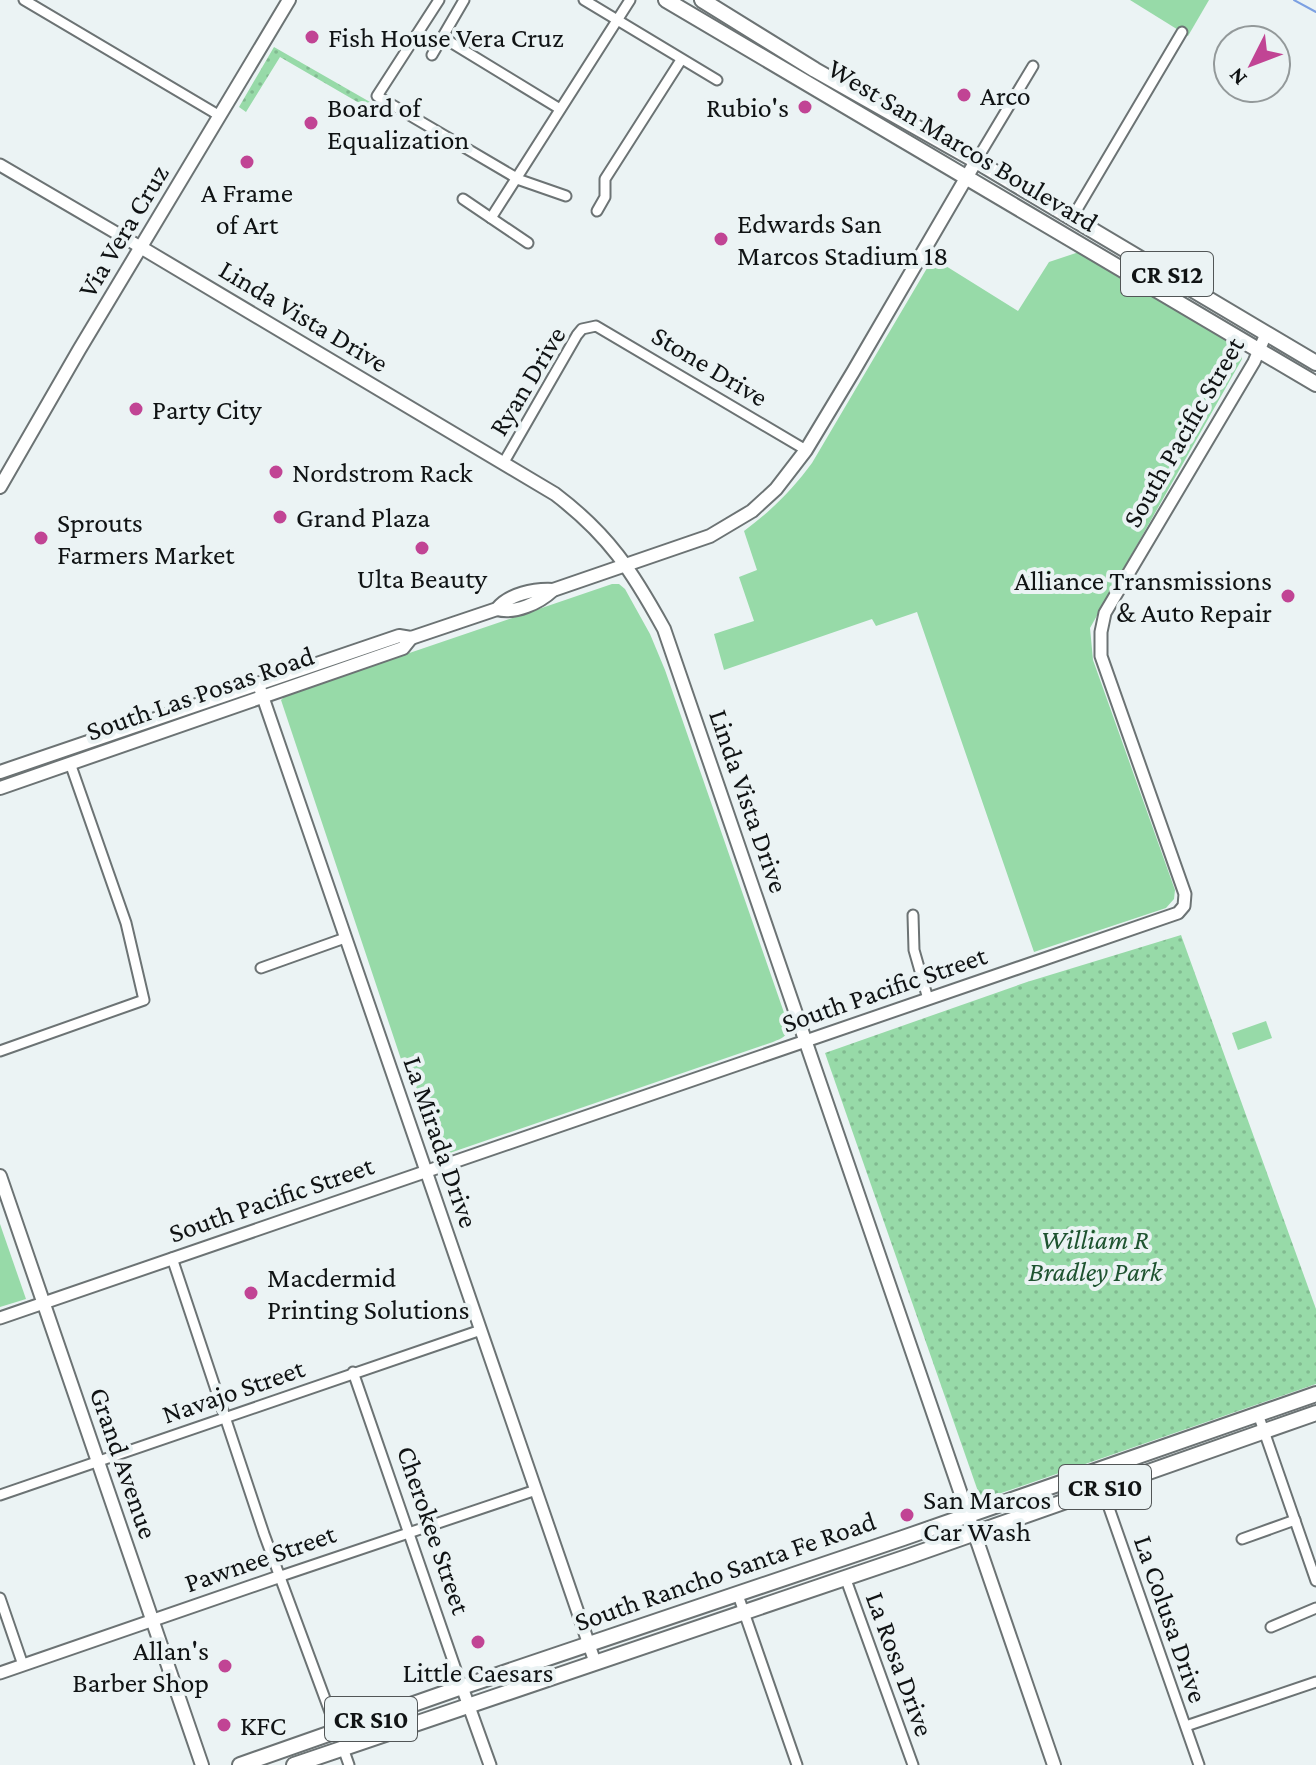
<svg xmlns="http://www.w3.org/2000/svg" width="1316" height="1765" font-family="'Crimson Pro',serif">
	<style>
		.grass { fill: #97daa8 }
		.park { fill: url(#park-dots) }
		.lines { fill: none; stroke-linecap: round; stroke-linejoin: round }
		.stream { stroke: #7ca0e2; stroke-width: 2 }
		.minor-casing { stroke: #6c7374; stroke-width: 13 }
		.tertiary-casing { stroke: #6c7374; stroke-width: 15 }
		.secondary-casing { stroke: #6c7374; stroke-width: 16 }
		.primary-casing { stroke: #6c7374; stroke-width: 18 }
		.minor { stroke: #fff; stroke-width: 9 }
		.tertiary { stroke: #fff; stroke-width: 11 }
		.secondary { stroke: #fff; stroke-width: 12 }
		.primary { stroke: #fff; stroke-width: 14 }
		.poi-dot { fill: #c14494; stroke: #ebf3f4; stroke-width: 3 }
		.labels { text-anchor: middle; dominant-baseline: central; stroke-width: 8; stroke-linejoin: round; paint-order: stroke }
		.shield { fill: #ebf3f4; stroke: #525657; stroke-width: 2 }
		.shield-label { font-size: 26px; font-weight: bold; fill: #101314 }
		.poi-label { font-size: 28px; fill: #101314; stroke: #ebf3f4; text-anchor: start }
		.street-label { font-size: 28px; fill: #101314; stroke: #ebf3f4 }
		.park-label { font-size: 28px; font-style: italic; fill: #1e5330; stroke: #ebf3f4 }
	</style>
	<defs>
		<pattern id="park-dots" width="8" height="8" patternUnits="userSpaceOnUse" patternTransform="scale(2)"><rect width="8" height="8" fill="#97daa8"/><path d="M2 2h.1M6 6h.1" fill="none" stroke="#81ba90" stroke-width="1.8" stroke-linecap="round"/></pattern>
	</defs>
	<rect width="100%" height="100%" fill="#ebf3f4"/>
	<g class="grass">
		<polygon points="1130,0 1209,0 1188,36"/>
		<path d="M 1079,252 L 1240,348 L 1242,359 L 1090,628 L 1093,660 L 1175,890 L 1174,899 L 1166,908 L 1034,952 L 917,612 L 876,626 L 872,619 L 724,670 L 714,634 L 754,621 L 739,577 L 757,570 L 744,531 C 771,511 792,490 812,463 L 933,258 L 1018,311 L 1049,262 Z"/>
		<path d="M 612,584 L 619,584 L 625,589 L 650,634 L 665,670 L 789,1027 C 787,1037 782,1038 773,1042 L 441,1156 L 432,1152 L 281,700 L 286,695 Z"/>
		<polygon points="1266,1021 1272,1038 1238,1050 1232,1033"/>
		<polygon points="0,1224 26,1299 0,1307"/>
	</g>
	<g class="park">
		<polygon points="274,47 377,106 373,111 280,57 246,112 239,107"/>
		<polygon points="1181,935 1316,1309 1316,1384 981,1500 825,1053 1027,982"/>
	</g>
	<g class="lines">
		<polyline class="stream" points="1294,0 1316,12"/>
		<defs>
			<g id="minor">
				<polyline points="24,0 220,116"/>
				<polyline points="439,0 377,96 520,180 566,196"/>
				<polyline points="584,0 717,80"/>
				<polyline points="442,37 560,109"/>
				<polyline points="432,55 464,0"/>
				<polyline points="976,161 1033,66"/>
				<polyline points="463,199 528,243"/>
				<polyline points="597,211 605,197 605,179 681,60"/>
				<polyline points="491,218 630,0"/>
				<polyline points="1072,218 1182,32"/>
				<polyline points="504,462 577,335 582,329 596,326 806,450"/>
				<polyline points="913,915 914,950 928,999"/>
				<polyline points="261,968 345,938"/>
				<polyline points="0,1051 144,1000 126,923 70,763"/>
				<polyline points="172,1258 264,1534 337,1731"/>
				<polyline points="353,1372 462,1687"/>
				<polyline points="1258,1414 1316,1581"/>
				<polyline points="1102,1488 1199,1765"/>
				<polyline points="0,1495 481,1330"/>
				<polyline points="1242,1539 1295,1520"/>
				<polyline points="281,1576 536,1490"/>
				<polyline points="845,1577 913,1765"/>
				<polyline points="738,1595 797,1765"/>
				<polyline points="0,1598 23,1665"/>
				<polyline points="1271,1627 1316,1608"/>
				<polyline points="1186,1726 1316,1682"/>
				<polyline points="343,1748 349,1765"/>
			</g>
			<g id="tertiary">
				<polyline points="0,165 142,248"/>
				<polyline points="258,683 595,1662"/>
				<polyline points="0,1318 1178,913 1184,906 1185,894 1101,656 1101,632 1105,613 1254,362 1266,334"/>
				<polyline points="0,1673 281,1576"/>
				<polyline points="462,1687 490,1765"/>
			</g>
			<g id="secondary">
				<path d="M 142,248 L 555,494 C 609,535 632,571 664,629 L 1054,1765"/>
				<polyline points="0,487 79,350 289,0"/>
				<path d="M 497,609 C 515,614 539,603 553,590 L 710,536 L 752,511 L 776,489 L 806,450 L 853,372 L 976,161"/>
				<path d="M 0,772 L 399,636 L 411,638 L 497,609 C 509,594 534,589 553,590"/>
				<polyline points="0,788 403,648 411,638"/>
				<polyline points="0,1176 202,1765"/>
			</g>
			<g id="primary">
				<polyline points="666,0 1316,384"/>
				<polyline points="702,0 815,70 976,161 1316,363"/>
				<polyline points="240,1765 462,1687 903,1538 1316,1394"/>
				<polyline points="294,1765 910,1556 1316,1413"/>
			</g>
		</defs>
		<use href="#minor" class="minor-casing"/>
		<use href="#tertiary" class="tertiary-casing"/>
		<use href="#secondary" class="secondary-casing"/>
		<use href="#primary" class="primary-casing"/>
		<use href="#minor" class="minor"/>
		<use href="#tertiary" class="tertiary"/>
		<use href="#secondary" class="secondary"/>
		<use href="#primary" class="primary"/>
	</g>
	<g class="poi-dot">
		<circle cx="312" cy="37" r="8"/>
		<circle cx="964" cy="95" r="8"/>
		<circle cx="805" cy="107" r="8"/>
		<circle cx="311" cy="123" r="8"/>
		<circle cx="247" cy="162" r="8"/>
		<circle cx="721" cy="239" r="8"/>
		<circle cx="136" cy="409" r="8"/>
		<circle cx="276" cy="472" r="8"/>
		<circle cx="280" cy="517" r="8"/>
		<circle cx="41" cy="538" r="8"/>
		<circle cx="422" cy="548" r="8"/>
		<circle cx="1288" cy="596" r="8"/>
		<circle cx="251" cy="1293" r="8"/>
		<circle cx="907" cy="1515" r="8"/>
		<circle cx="478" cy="1642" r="8"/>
		<circle cx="225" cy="1666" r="8"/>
		<circle cx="224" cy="1725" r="8"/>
	</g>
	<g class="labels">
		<g class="shield">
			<rect x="1121" y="252" width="92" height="44" rx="6"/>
			<rect x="1059" y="1465" width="92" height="44" rx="6"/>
			<rect x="325" y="1697" width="92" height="44" rx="6"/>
		</g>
		<g class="shield-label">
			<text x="1167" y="274">CR S12</text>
			<text x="1105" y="1487">CR S10</text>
			<text x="371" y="1719">CR S10</text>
		</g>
		<g class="poi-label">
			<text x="328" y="37">Fish House Vera Cruz</text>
			<text x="980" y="95">Arco</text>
			<text x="327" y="107">Board of<tspan x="327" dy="32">Equalization</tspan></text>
			<text x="789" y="107" text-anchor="end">Rubio's</text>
			<text x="247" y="192" text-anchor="middle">A Frame<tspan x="247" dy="32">of Art</tspan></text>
			<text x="737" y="223">Edwards San<tspan x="737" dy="32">Marcos Stadium 18</tspan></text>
			<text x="152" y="409">Party City</text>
			<text x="292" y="472">Nordstrom Rack</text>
			<text x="296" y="517">Grand Plaza</text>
			<text x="57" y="522">Sprouts<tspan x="57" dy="32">Farmers Market</tspan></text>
			<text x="422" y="578" text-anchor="middle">Ulta Beauty</text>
			<text x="1272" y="580" text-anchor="end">Alliance Transmissions<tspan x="1272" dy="32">&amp; Auto Repair</tspan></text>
			<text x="267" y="1277">Macdermid<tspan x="267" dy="32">Printing Solutions</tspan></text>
			<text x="923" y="1499">San Marcos<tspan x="923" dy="32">Car Wash</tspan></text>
			<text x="209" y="1650" text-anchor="end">Allan's<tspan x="209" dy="32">Barber Shop</tspan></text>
			<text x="478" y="1672" text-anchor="middle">Little Caesars</text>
			<text x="240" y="1725">KFC</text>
		</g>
		<g class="street-label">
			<text transform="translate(963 145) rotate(31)">West San Marcos Boulevard</text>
			<text transform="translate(123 231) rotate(-59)">Via Vera Cruz</text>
			<text transform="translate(304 316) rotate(31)">Linda Vista Drive</text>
			<text transform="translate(710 366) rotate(31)">Stone Drive</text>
			<text transform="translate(527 381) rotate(-59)">Ryan Drive</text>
			<text transform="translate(1183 432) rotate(-60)">South Pacific Street</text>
			<text transform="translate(200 693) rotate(-19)">South Las Posas Road</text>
			<text transform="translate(749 801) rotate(71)">Linda Vista Drive</text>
			<text transform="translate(884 989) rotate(-19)">South Pacific Street</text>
			<text transform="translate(441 1142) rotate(71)">La Mirada Drive</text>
			<text transform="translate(271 1199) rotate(-19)">South Pacific Street</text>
			<text transform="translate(233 1391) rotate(-19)">Navajo Street</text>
			<text transform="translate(124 1463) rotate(71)">Grand Avenue</text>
			<text transform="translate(434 1530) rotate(71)">Cherokee Street</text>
			<text transform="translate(260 1558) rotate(-19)">Pawnee Street</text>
			<text transform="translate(725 1571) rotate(-19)">South Rancho Santa Fe Road</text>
			<text transform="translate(1171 1619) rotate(71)">La Colusa Drive</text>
			<text transform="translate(900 1664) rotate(70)">La Rosa Drive</text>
		</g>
		<g class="park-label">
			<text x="1095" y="1239">William R<tspan x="1095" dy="32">Bradley Park</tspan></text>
		</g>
	</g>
	<g transform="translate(1252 64) rotate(228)"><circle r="38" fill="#ebf3f4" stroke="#93999a" stroke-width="2"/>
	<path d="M0-6L14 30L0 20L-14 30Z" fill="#c14494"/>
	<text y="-12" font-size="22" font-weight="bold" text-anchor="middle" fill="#101314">N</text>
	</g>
</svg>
